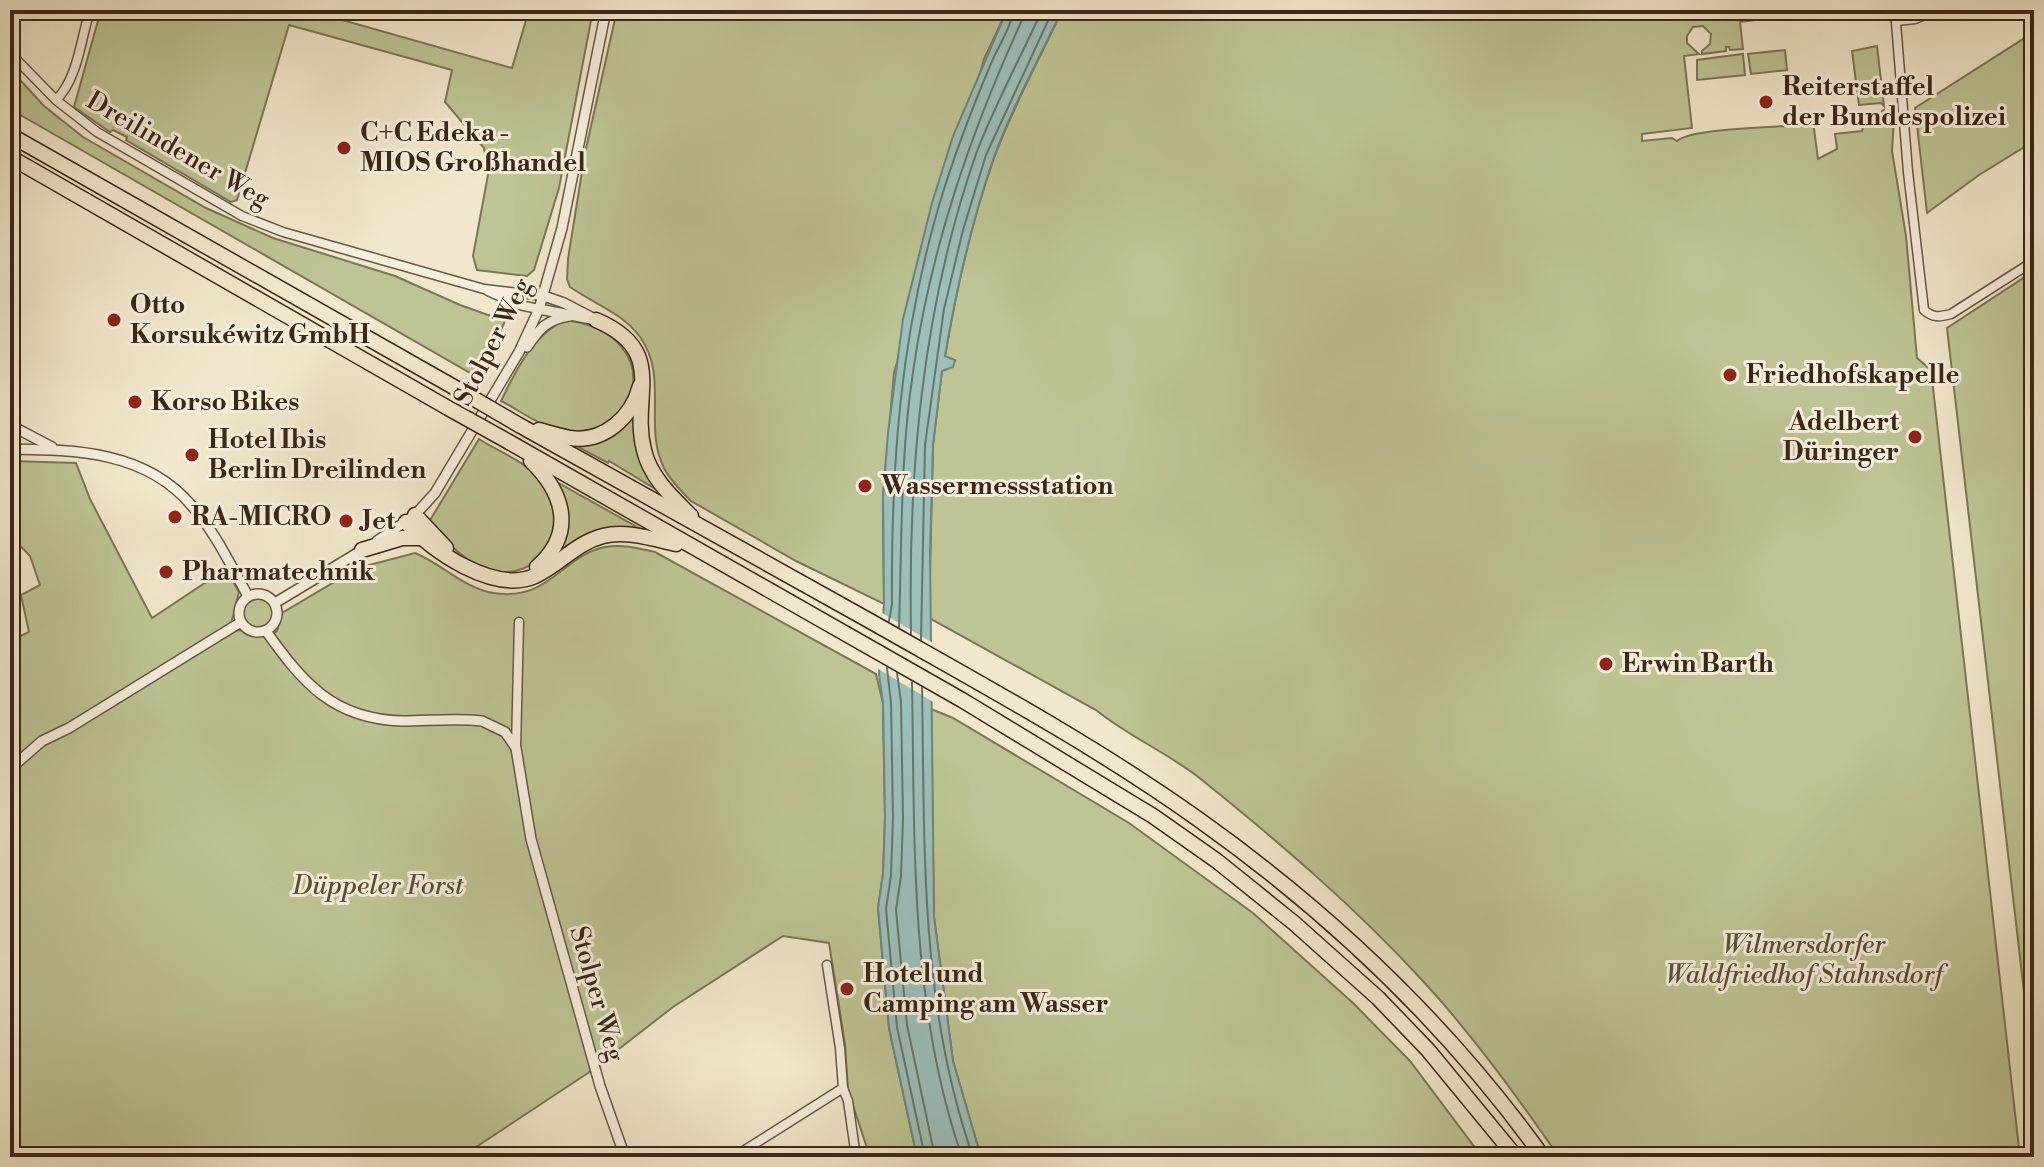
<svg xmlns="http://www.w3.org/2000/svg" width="2044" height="1167" font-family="'Libre Bodoni',serif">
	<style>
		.green { fill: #bec495; stroke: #7c7656; stroke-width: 2 }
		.water { fill: #9bbfbb; stroke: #748279; stroke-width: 2 }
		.pier { fill: #f2e7cc }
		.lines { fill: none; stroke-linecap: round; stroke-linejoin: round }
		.shore { stroke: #6a7368; stroke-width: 2 }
		.minor-casing { stroke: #685744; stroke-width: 11 }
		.tertiary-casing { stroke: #685744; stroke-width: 12 }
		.motorway-casing { stroke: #3a2716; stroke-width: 17 }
		.minor { stroke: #f7efde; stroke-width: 8 }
		.tertiary { stroke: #f7efde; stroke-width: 9 }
		.motorway { stroke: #f2e7cc; stroke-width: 14 }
		.motorway-bridge-casing { stroke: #3a2716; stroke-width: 17; stroke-linecap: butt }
		.motorway-bridge { stroke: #f2e7cc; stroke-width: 14 }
		.poi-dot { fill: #8f2418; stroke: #f7efde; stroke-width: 3 }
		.labels { text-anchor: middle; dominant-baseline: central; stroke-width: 6; stroke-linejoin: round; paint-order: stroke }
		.poi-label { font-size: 26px; font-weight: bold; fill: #3a2716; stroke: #f7efde; text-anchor: start }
		.street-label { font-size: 26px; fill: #3a2716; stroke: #f7efde }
		.park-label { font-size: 26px; font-style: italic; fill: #5b4e36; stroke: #f7efde }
	</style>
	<rect width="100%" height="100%" fill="#f2e7cc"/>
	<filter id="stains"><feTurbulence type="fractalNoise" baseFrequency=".0025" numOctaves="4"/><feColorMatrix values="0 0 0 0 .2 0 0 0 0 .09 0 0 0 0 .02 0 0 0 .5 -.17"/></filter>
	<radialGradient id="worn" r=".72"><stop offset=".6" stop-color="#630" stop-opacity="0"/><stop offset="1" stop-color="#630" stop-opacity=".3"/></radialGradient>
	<g class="green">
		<polygon points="101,10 307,10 512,68 529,10 593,10 559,188 534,270 527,276 477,270 473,256 490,164 485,155 484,148 445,102 452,70 289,25 237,200 231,202 126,140 127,137 113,130 110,132 74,107"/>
		<path d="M 617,10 L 1007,10 L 984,59 L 894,373 L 883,497 L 884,604 L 796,561 L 691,501 C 681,491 670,480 664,468 C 643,426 669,377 640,337 C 624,314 593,303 570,287 L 567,279 L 568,259 L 585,153 Z"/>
		<path d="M 1062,10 L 1833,10 L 1740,22 L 1743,49 L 1730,50 L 1729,47 L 1726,47 L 1726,51 L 1702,54 L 1702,51 L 1710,44 L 1711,34 L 1703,26 L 1693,27 L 1687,36 L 1687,43 L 1699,54 L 1684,56 L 1692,128 L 1642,134 L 1642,141 L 1672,138 L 1677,141 C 1690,129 1761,128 1782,126 L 1789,127 L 1792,125 L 1813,121 L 1818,159 L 1837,149 L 1835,134 L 1862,131 L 1863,127 L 1875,126 L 1874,114 L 1882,114 L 1882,111 L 1884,110 L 1886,122 L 1894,118 L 1892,151 L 1906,236 L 1917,358 L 1931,370 L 2020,1157 L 1559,1157 C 1517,1096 1472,1034 1422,980 C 1355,907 1279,842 1202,780 C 1169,753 1129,737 1096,710 L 929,618 L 933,445 L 942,370 L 955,361 L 945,357 C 956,291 971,224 993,161 C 1011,110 1040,59 1062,10 Z"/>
		<polygon points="2034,32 2034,141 1979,175 1927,213 1915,108"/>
		<polygon points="1877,46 1884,106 1881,103 1859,105 1852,51"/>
		<polygon points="1785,50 1787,70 1751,74 1748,54"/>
		<polygon points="1743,54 1745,75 1697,80 1697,60"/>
		<polygon points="10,69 44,106 83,137 206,208 273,238 395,276 460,305 505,321 479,378 10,109"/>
		<polygon points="2034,271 2034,1078 1947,328"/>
		<path d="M 565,320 C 671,333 642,450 557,429 C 538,425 519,410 501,401 C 516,370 533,335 565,320 Z"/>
		<polygon points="634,409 662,493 609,461 608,463 571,443"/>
		<path d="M 479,439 C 499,452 525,461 540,479 C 570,513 551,574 502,572 C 473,571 446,543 429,522 Z"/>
		<path d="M 10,461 L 76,463 L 90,499 L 152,618 L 226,569 L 239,592 L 231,624 L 235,631 L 241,630 L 268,638 L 277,631 L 282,613 L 358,568 L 415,553 C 442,564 464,588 493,593 C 550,602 561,556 605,547 C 623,544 638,548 655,552 L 876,674 L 883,703 L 885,818 L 883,874 L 878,908 L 889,1028 L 917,1157 L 870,1157 L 848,1090 L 845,1044 L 829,943 L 783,936 L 673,1007 L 588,1073 L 461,1157 L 10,1157 L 10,641 L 29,632 L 21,595 L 40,585 L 30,556 L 10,535 Z"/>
		<polygon points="548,477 646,532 626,530 548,562 560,539"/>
		<circle cx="258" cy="612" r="15"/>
		<polygon points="931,709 953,718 1129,823 1253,913 1353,1003 1410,1061 1482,1157 981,1157 953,1061 934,917"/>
	</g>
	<path class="water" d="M 1007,10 L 1062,10 C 1039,59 1011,109 993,160 C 971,224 956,290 945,356 L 955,360 L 953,367 L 942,371 L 933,445 L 930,553 L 934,917 L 953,1061 L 981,1157 L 917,1157 L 889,1028 L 878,908 L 883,874 L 885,818 L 883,703 L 879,674 L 884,604 L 883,497 L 888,433 L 903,319 L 932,203 L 953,136 Z"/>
	<polygon class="pier" points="877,610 933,643 935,703 875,667"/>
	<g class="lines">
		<g class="shore">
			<path d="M 889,621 L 892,604 C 891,465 900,337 940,202 C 954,156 971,111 990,66 C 997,48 1011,29 1013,10"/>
			<path d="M 899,627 C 902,543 900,457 913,372 C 931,247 970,134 1022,20 L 1023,10"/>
			<path d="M 911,634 C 908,471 922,309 976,154 C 994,106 1021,57 1042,10"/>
			<polyline points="921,640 925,445 944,309 963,230 986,155 1053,10"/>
			<polyline points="887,668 891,703 893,818 891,875 886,909 897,1027 925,1157"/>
			<polyline points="897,673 901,702 903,818 901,876 896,910 907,1025 935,1157"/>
			<path d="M 912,682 C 915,842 909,1004 962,1157"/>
			<path d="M 922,688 C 925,849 919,1002 973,1157"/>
		</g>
		<defs>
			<g id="minor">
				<path d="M 1895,10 L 1908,172 L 1924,310 C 1933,318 1939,317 1951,314 L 2034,261"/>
				<polyline points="1897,21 1915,19 1937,10"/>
				<polyline points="10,53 56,100 97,132 242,216 283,232 484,289 544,296"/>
				<path d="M 56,100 C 78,79 81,38 90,10"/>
				<polyline points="488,291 519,305 539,309"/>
				<polyline points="516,748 519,622"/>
				<polyline points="827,965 840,1048 843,1088 848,1101 856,1157"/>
				<polyline points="734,1157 843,1088"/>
			</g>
			<g id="tertiary">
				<polyline points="544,296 564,303 591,317"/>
				<polyline points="539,309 596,320"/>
				<path d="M 527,347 C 539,329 547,319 570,316"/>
				<polyline points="10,425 52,447"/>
				<path d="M 10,449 C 77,450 146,451 192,506 C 215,532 231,566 248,596"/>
				<polyline points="377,541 415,515 435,493 519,352 539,309 562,228 606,10"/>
				<circle cx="258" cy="613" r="19"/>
				<polyline points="275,603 364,549"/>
				<path d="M 266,631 C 303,683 333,719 402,721 C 429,721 455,718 482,721 L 505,732 L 516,748 L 531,839 L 600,1086 L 625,1157"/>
				<polyline points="10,769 42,741 69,728 241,622"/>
			</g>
			<g id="motorway">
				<polyline points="10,135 459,390"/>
				<polyline points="10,157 448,408"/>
				<path d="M 596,320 C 669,351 630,396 644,450 C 650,477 672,497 691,516"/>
				<path d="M 519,425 C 636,491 753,556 870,621 C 981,684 1094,745 1198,819 C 1329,912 1449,1026 1543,1157"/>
				<path d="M 539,430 C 549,433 560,436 570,438 C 604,443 632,417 640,386"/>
				<polyline points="509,442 962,700 1153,816 1217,861 1294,923 1378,998 1428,1050 1516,1157"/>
				<path d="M 531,461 C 564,493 576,533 537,567"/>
				<polyline points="415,515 446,548"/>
				<path d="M 406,522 C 431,551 495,594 535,576 C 560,564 576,543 603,536 C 626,530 653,539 676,544"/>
				<polyline points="362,550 402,538 422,538"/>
			</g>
		</defs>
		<use href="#minor" class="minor-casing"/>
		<use href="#tertiary" class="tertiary-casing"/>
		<use href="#motorway" class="motorway-casing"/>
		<use href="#minor" class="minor"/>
		<use href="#tertiary" class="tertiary"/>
		<use href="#motorway" class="motorway"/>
		<defs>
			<g id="motorway-bridge">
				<polyline points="459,390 519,425"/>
				<polyline points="448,408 509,442"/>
			</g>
		</defs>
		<use href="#motorway-bridge" class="motorway-bridge-casing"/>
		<use href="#motorway-bridge" class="motorway-bridge"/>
	</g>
	<g class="poi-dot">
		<circle cx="1766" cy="102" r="8"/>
		<circle cx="344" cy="148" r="8"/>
		<circle cx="114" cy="320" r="8"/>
		<circle cx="1730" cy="375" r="8"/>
		<circle cx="135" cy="402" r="8"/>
		<circle cx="1915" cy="437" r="8"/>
		<circle cx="192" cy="455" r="8"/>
		<circle cx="865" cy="486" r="8"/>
		<circle cx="175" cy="517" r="8"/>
		<circle cx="346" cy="521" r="8"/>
		<circle cx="166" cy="572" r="8"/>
		<circle cx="1606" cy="664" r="8"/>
		<circle cx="847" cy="989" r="8"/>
	</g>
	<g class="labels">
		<g class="poi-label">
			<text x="1782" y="87">Reiterstaffel<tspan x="1782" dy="30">der Bundespolizei</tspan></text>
			<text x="360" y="133">C+C Edeka -<tspan x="360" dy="30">MIOS Großhandel</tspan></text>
			<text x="130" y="305">Otto<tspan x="130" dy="30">Korsukéwitz GmbH</tspan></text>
			<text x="1746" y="375">Friedhofskapelle</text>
			<text x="151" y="402">Korso Bikes</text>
			<text x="1899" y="422" text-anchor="end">Adelbert<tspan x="1899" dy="30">Düringer</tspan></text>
			<text x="208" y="440">Hotel Ibis<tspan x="208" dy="30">Berlin Dreilinden</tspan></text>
			<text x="881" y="486">Wassermessstation</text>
			<text x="191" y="517">RA-MICRO</text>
			<text x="362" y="521">Jet</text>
			<text x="182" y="572">Pharmatechnik</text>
			<text x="1622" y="664">Erwin Barth</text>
			<text x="863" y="974">Hotel und<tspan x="863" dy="30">Camping am Wasser</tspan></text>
		</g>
		<g class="street-label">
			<text transform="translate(178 150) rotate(30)">Dreilindener Weg</text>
			<text transform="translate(493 342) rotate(-63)">Stolper Weg</text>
			<text transform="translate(597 994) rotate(74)">Stolper Weg</text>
		</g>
		<g class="park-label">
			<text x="378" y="886">Düppeler Forst</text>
			<text x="1804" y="945">Wilmersdorfer<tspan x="1804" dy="30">Waldfriedhof Stahnsdorf</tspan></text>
		</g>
	</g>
	<rect width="2044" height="1167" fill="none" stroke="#f2e7cc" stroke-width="40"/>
	<rect x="12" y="12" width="2020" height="1143" fill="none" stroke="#3a2716" stroke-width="4"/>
	<rect x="20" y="20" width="2004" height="1127" fill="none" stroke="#3a2716" stroke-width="2"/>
	<rect width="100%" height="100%" filter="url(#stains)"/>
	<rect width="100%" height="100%" fill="url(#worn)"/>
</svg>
